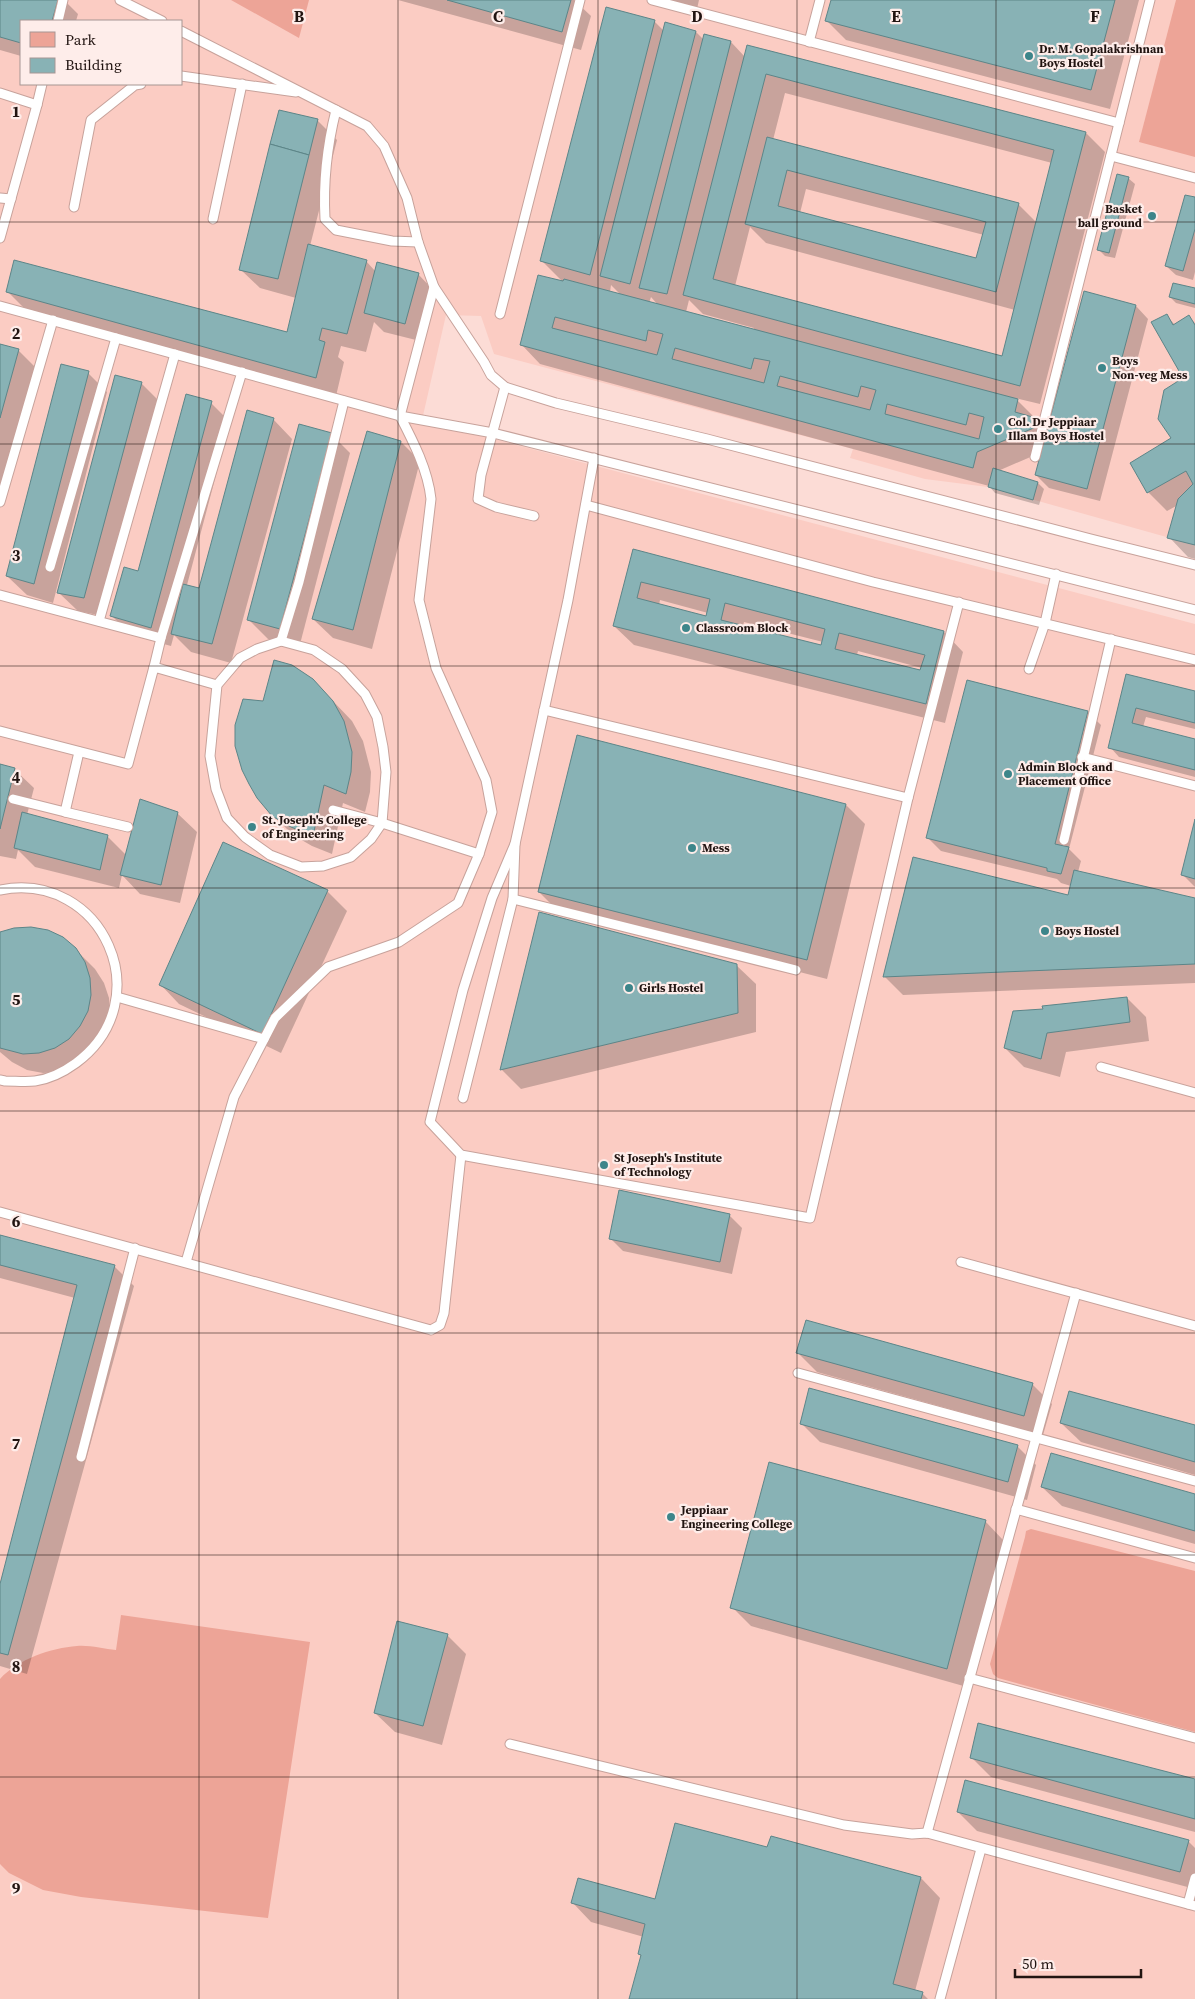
<svg xmlns="http://www.w3.org/2000/svg" width="1195" height="1999" font-family="'Source Serif 4',serif">
	<style>
		.built { fill: #fbccc3; fill-rule: evenodd }
		.green { fill: #eda497 }
		.shadow { fill: #0003; fill-rule: evenodd }
		.building { fill: #88b2b5; stroke: #5c8588; fill-rule: evenodd }
		.lines { fill: none; stroke-linecap: round; stroke-linejoin: round }
		.service-casing { stroke: #c7a29b; stroke-width: 11 }
		.service { stroke: #fff; stroke-width: 9 }
		.grid { fill: none; stroke: #211411; stroke-width: 1; stroke-opacity: 0.55 }
		.poi-dot { fill: #3d858a; stroke: #feedea; stroke-width: 2 }
		.labels { text-anchor: middle; dominant-baseline: central; stroke-width: 4.5; stroke-linejoin: round; paint-order: stroke }
		.poi-label { font-size: 12px; font-weight: bold; fill: #211411; stroke: #feedea; text-anchor: start }
		.grid-label { font-size: 16px; text-anchor: middle; font-weight: bold; fill: #211411; stroke: #feedea; stroke-width: 4.5; stroke-linejoin: round; paint-order: stroke }
	</style>
	<rect width="100%" height="100%" fill="#fcdcd6"/>
	<path class="built" d="M 0,0 L 1195,0 L 1195,545 L 988,487 L 925,479 L 850,458 L 853,449 L 494,354 L 481,316 L 446,315 L 422,420 L 1195,624 L 1195,1999 L 0,1999 ZM 21,21 L 181,21 L 181,84 L 21,84 Z"/>
	<g class="green">
		<polygon points="231,0 309,0 299,38"/>
		<polygon points="1176,0 1195,0 1195,157 1139,142"/>
		<polygon points="1031,1529 1195,1571 1195,1732 998,1678 993,1674 990,1664 1025,1537 1026,1531"/>
		<path d="M 121,1615 L 310,1642 L 268,1918 L 81,1897 L 43,1890 L 9,1873 L 0,1864 L 0,1679 C 18,1659 51,1648 77,1646 C 90,1645 104,1649 116,1650 Z"/>
	</g>
	<g class="shadow">
		<polygon points="0,0 64,0 78,14 76,21 21,21 21,56 0,50"/>
		<polygon points="398,0 574,0 591,16 581,50"/>
		<polygon points="669,0 699,0 697,9"/>
		<polygon points="832,0 1139,0 1110,109 846,40 827,21"/>
		<path d="M 654,21 L 664,31 L 666,24 L 696,32 L 704,40 L 705,35 L 731,42 L 745,57 L 1086,133 L 1105,152 L 1040,404 L 1015,398 L 1048,431 L 1136,306 L 1148,319 L 1100,501 L 1049,488 L 1036,475 L 1042,452 L 998,471 L 1038,483 L 1044,489 L 1039,505 L 995,493 L 989,486 L 540,364 L 521,344 L 564,283 L 541,260 ZM 785,93 L 1052,163 L 1037,223 L 1018,204 L 773,140 ZM 806,189 L 984,235 L 977,260 L 800,213 ZM 750,227 L 766,243 L 1015,310 L 1003,357 L 735,286 ZM 611,285 L 621,295 L 610,292 ZM 651,297 L 658,305 L 649,303 ZM 689,300 L 703,314 L 754,328 L 753,330 L 686,312 Z"/>
		<polygon points="280,111 318,121 337,140 310,246 366,261 376,272 418,274 437,294 424,342 384,332 374,322 366,352 341,346 338,357 344,362 336,396 27,311 7,291 287,334 296,298 260,288 240,269"/>
		<polygon points="1128,178 1135,184 1115,258 1105,256 1099,250"/>
		<polygon points="1195,198 1195,272 1193,280 1176,275 1166,266"/>
		<polygon points="1195,289 1195,308 1176,303 1170,297"/>
		<polygon points="1166,315 1175,325 1189,317 1195,323 1195,559 1188,557 1169,537 1178,505 1167,511 1148,492 1173,439 1185,378"/>
		<polygon points="0,346 18,350 37,369 0,507"/>
		<polygon points="88,373 107,392 53,603 27,595 7,576"/>
		<polygon points="141,383 160,402 103,616 78,611 58,592"/>
		<polygon points="211,403 230,422 187,585 200,590 273,419 292,439 231,663 191,652 174,635 171,646 131,635 112,616 139,572"/>
		<polygon points="331,434 350,453 299,648 268,639 248,619"/>
		<polygon points="401,442 420,461 372,649 333,638 313,619"/>
		<path d="M 634,551 L 944,632 L 963,652 L 945,723 L 634,645 L 614,626 ZM 660,600 L 708,613 L 707,618 L 659,605 ZM 744,622 L 823,642 L 822,647 L 743,626 ZM 858,651 L 922,668 L 921,672 L 857,655 Z"/>
		<polygon points="1127,675 1195,693 1195,729 1146,717 1143,727 1195,741 1195,777 1119,757 1110,747"/>
		<polygon points="332,700 352,721 363,741 371,772 370,792 365,812 343,803 332,854 312,846 293,835 273,815 264,702"/>
		<polygon points="1088,712 1101,725 1069,849 1081,861 1078,872 1195,900 1195,983 903,995 884,976 1069,896 1071,886 1061,883 1057,879 941,851 928,838"/>
		<polygon points="0,765 14,769 34,788 27,815 107,836 126,855 177,813 197,832 180,903 140,894 122,875 119,888 35,867 18,850 16,859 0,856"/>
		<polygon points="846,805 865,824 827,979 558,911 539,892"/>
		<polygon points="1195,826 1195,887 1183,875"/>
		<polygon points="327,891 347,911 281,1053 179,1004 160,984"/>
		<polygon points="540,913 736,965 756,984 756,1032 521,1089 502,1070"/>
		<polygon points="0,934 75,949 95,969 104,983 109,998 110,1014 107,1030 99,1045 89,1058 75,1067 59,1072 43,1073 27,1070 12,1062 0,1052"/>
		<polygon points="1127,998 1146,1017 1149,1041 1066,1052 1060,1077 1024,1067 1005,1048 1045,1010"/>
		<polygon points="729,1215 742,1228 732,1274 623,1251 610,1238"/>
		<polygon points="0,1236 115,1267 134,1286 27,1674 0,1666 0,1590 75,1298 0,1278"/>
		<polygon points="798,1353 1032,1384 1052,1404 1043,1435 817,1372"/>
		<polygon points="801,1423 1017,1446 1036,1465 1027,1500 820,1442"/>
		<polygon points="1061,1423 1195,1427 1195,1475 1081,1442"/>
		<polygon points="1042,1487 1195,1495 1195,1544 1062,1506"/>
		<polygon points="985,1521 1004,1541 967,1687 751,1626 732,1607"/>
		<polygon points="447,1635 466,1654 442,1745 395,1732 375,1713"/>
		<polygon points="971,1757 1195,1781 1195,1832 991,1777"/>
		<polygon points="958,1812 1188,1841 1195,1848 1195,1889 977,1831"/>
		<polygon points="772,1837 921,1878 940,1898 915,1991 922,1993 928,1999 630,1999 642,1956 639,1954 644,1937 591,1922 572,1902 656,1901 768,1848"/>
	</g>
	<g class="building">
		<polygon points="0,0 58,0 52,21 21,21 21,43 0,37"/>
		<polygon points="447,0 571,0 562,32"/>
		<polygon points="831,0 1115,0 1091,90 825,21"/>
		<polygon points="606,7 655,20 590,275 540,261"/>
		<polygon points="665,22 696,31 630,284 600,276"/>
		<polygon points="704,34 731,41 667,294 639,288"/>
		<path d="M 747,45 L 1086,132 L 1020,386 L 683,295 ZM 766,74 L 1054,150 L 1002,356 L 713,279 Z"/>
		<polygon points="279,110 318,119 309,155 270,144"/>
		<path d="M 767,137 L 1019,203 L 996,292 L 745,224 ZM 787,170 L 986,222 L 976,258 L 778,206 Z"/>
		<polygon points="270,144 309,155 278,279 239,270"/>
		<polygon points="1117,174 1129,177 1109,253 1097,250"/>
		<polygon points="1185,195 1195,197 1195,229 1183,271 1165,266"/>
		<polygon points="308,244 367,260 347,334 322,328 319,340 325,342 316,378 6,292 14,260 287,332"/>
		<polygon points="377,262 419,273 405,324 364,313"/>
		<path d="M 538,275 L 563,281 L 564,279 L 1018,399 L 1015,412 L 1036,418 L 1043,424 L 977,452 L 973,468 L 520,345 ZM 555,317 L 646,341 L 648,330 L 663,334 L 657,355 L 552,328 ZM 675,348 L 751,369 L 754,358 L 770,361 L 764,383 L 672,359 ZM 780,376 L 858,397 L 861,386 L 876,390 L 870,410 L 777,386 ZM 887,404 L 966,425 L 969,413 L 984,417 L 979,439 L 885,414 Z"/>
		<polygon points="1173,283 1195,288 1195,304 1169,297"/>
		<polygon points="1084,291 1136,305 1087,489 1035,475"/>
		<polygon points="1167,314 1173,325 1189,315 1195,325 1195,545 1167,538 1178,499 1193,484 1186,471 1147,493 1130,463 1171,438 1158,419 1164,390 1183,378 1151,322"/>
		<polygon points="0,344 19,349 0,418"/>
		<polygon points="61,364 89,371 34,584 6,576"/>
		<polygon points="115,375 142,382 84,598 57,593"/>
		<polygon points="186,394 212,401 151,628 110,616 124,567 138,571"/>
		<polygon points="247,410 274,418 212,644 171,634 183,584 199,588"/>
		<polygon points="299,424 332,433 280,629 247,620"/>
		<polygon points="367,431 401,441 353,630 312,619"/>
		<polygon points="993,468 1038,482 1033,500 988,487"/>
		<path d="M 633,549 L 944,631 L 926,704 L 613,626 ZM 641,582 L 710,599 L 706,616 L 637,598 ZM 725,603 L 825,629 L 821,645 L 721,620 ZM 839,633 L 925,655 L 920,670 L 835,649 Z"/>
		<polygon points="274,660 292,665 313,679 333,701 344,721 352,752 351,772 346,794 324,785 313,836 291,827 272,816 257,798 249,784 242,770 235,746 235,725 243,699 263,701"/>
		<polygon points="1126,674 1195,691 1195,723 1136,708 1132,723 1195,739 1195,770 1108,748"/>
		<polygon points="967,680 1088,711 1055,844 1069,847 1061,874 1047,871 1047,868 926,838"/>
		<polygon points="577,735 846,804 807,960 538,892"/>
		<polygon points="0,764 15,768 0,829"/>
		<polygon points="140,799 178,812 161,885 120,875"/>
		<polygon points="22,812 108,835 100,870 14,848"/>
		<polygon points="1195,819 1195,879 1181,875"/>
		<polygon points="223,842 328,890 262,1034 159,985"/>
		<polygon points="913,857 1068,895 1074,870 1195,898 1195,964 883,977"/>
		<polygon points="539,912 737,964 738,1013 500,1070"/>
		<polygon points="31,927 48,930 63,937 76,948 85,962 90,978 91,995 88,1011 80,1026 69,1039 55,1048 39,1053 23,1054 0,1048 0,932 14,928"/>
		<polygon points="1127,997 1130,1022 1047,1033 1041,1059 1004,1048 1013,1011 1043,1009 1042,1006"/>
		<polygon points="619,1190 730,1214 720,1262 609,1239"/>
		<polygon points="0,1235 115,1265 8,1655 0,1653 0,1584 77,1285 0,1265"/>
		<polygon points="806,1320 1033,1383 1024,1416 796,1353"/>
		<polygon points="809,1388 1018,1445 1008,1482 800,1424"/>
		<polygon points="1069,1391 1195,1425 1195,1462 1060,1423"/>
		<polygon points="1051,1453 1195,1494 1195,1531 1041,1487"/>
		<polygon points="769,1462 986,1520 947,1669 730,1608"/>
		<polygon points="397,1621 448,1634 423,1726 374,1713"/>
		<polygon points="978,1723 1195,1779 1195,1819 970,1758"/>
		<polygon points="965,1780 1189,1840 1180,1872 957,1812"/>
		<polygon points="675,1823 767,1847 771,1836 921,1877 893,1984 923,1992 921,1999 629,1999 641,1955 638,1954 645,1924 571,1903 578,1878 655,1899"/>
	</g>
	<g class="lines">
		<defs>
			<g id="service">
				<polyline points="120,0 162,21"/>
				<polyline points="652,0 1119,123"/>
				<polyline points="58,21 63,0"/>
				<polyline points="181,31 367,126 384,146 407,198 418,242 434,287 484,362 491,375 505,387 556,403 707,439 1091,539 1195,565"/>
				<polyline points="809,42 820,0"/>
				<polyline points="181,76 296,92"/>
				<polyline points="0,93 37,105 0,238"/>
				<polyline points="37,105 42,84"/>
				<path d="M 336,110 C 327,146 323,182 325,219 L 336,230 L 392,241 L 418,242"/>
				<polyline points="1111,156 1195,178"/>
				<polyline points="0,198 11,199"/>
				<polyline points="74,207 91,120 135,85 141,84"/>
				<polyline points="213,219 242,84"/>
				<polyline points="0,306 400,416 493,433 1195,610"/>
				<polyline points="500,314 580,0"/>
				<polyline points="505,387 481,475 478,499 496,507 534,516"/>
				<polyline points="1035,457 1150,0"/>
				<polyline points="0,502 53,320"/>
				<polyline points="586,505 873,582 1195,660"/>
				<polyline points="50,567 116,338"/>
				<polyline points="0,595 161,638 154,667"/>
				<polyline points="99,621 175,354"/>
				<polyline points="161,638 242,372"/>
				<polygon points="281,641 314,650 342,669 365,694 377,717 383,747 386,772 382,823 371,839 351,857 323,866 301,867 270,855 245,837 227,818 216,789 210,756 217,685 240,658 257,649"/>
				<polyline points="281,641 299,582 344,401"/>
				<polyline points="1029,669 1045,623 1056,574"/>
				<polyline points="544,710 908,798"/>
				<polyline points="0,731 128,764 154,667 217,685"/>
				<polyline points="1082,757 1195,786"/>
				<polyline points="13,799 65,812 79,752"/>
				<polyline points="333,810 382,823 479,854"/>
				<polyline points="65,812 128,827"/>
				<polyline points="1064,840 1111,639"/>
				<polyline points="515,844 492,898 463,990 430,1122 461,1155 810,1218 908,798 959,602"/>
				<path d="M 0,890 C 103,870 161,1000 76,1063 C 65,1071 50,1079 35,1081 C 26,1082 15,1081 5,1081 L 0,1080"/>
				<polyline points="513,899 796,970"/>
				<polyline points="117,997 264,1039"/>
				<polyline points="1101,1067 1195,1093"/>
				<polyline points="463,1098 513,899 515,844 568,600 594,458"/>
				<polyline points="0,1212 431,1330 440,1325 444,1313 461,1155"/>
				<path d="M 186,1262 L 234,1097 L 275,1018 L 328,967 L 399,942 L 458,903 L 479,854 L 492,812 L 486,780 L 436,668 L 419,600 L 431,499 C 428,470 413,441 400,416 L 434,287"/>
				<polyline points="961,1262 1195,1326"/>
				<polyline points="798,1373 1195,1481"/>
				<polyline points="81,1457 135,1248"/>
				<polyline points="1016,1509 1195,1558"/>
				<polyline points="969,1678 1195,1738"/>
				<polyline points="510,1744 844,1825 912,1834 927,1833 1195,1906"/>
				<polyline points="927,1833 1076,1293"/>
				<polyline points="1188,1904 1195,1878"/>
				<polyline points="940,1999 981,1849"/>
			</g>
		</defs>
		<use href="#service" class="service-casing"/>
		<use href="#service" class="service"/>
	</g>
	<path class="grid" d="M 199,0 L 199,1999M 398,0 L 398,1999M 598,0 L 598,1999M 797,0 L 797,1999M 996,0 L 996,1999M 0,222 L 1195,222M 0,444 L 1195,444M 0,666 L 1195,666M 0,888 L 1195,888M 0,1111 L 1195,1111M 0,1333 L 1195,1333M 0,1555 L 1195,1555M 0,1777 L 1195,1777"/>
	<g class="poi-dot">
		<circle cx="1029" cy="56" r="5"/>
		<circle cx="1152" cy="216" r="5"/>
		<circle cx="1102" cy="368" r="5"/>
		<circle cx="998" cy="429" r="5"/>
		<circle cx="686" cy="628" r="5"/>
		<circle cx="1008" cy="774" r="5"/>
		<circle cx="252" cy="827" r="5"/>
		<circle cx="692" cy="848" r="5"/>
		<circle cx="1045" cy="931" r="5"/>
		<circle cx="629" cy="988" r="5"/>
		<circle cx="604" cy="1165" r="5"/>
		<circle cx="671" cy="1517" r="5"/>
	</g>
	<g class="labels">
		<g class="poi-label">
			<text x="1039" y="49">Dr. M. Gopalakrishnan<tspan x="1039" dy="14">Boys Hostel</tspan></text>
			<text x="1142" y="209" text-anchor="end">Basket<tspan x="1142" dy="14">ball ground</tspan></text>
			<text x="1112" y="361">Boys<tspan x="1112" dy="14">Non-veg Mess</tspan></text>
			<text x="1008" y="422">Col. Dr Jeppiaar<tspan x="1008" dy="14">Illam Boys Hostel</tspan></text>
			<text x="696" y="628">Classroom Block</text>
			<text x="1018" y="767">Admin Block and<tspan x="1018" dy="14">Placement Office</tspan></text>
			<text x="262" y="820">St. Joseph's College<tspan x="262" dy="14">of Engineering</tspan></text>
			<text x="702" y="848">Mess</text>
			<text x="1055" y="931">Boys Hostel</text>
			<text x="639" y="988">Girls Hostel</text>
			<text x="614" y="1158">St Joseph's Institute<tspan x="614" dy="14">of Technology</tspan></text>
			<text x="681" y="1510">Jeppiaar<tspan x="681" dy="14">Engineering College</tspan></text>
		</g>
	</g>
	<g class="grid-label">
		<text x="299" y="22">B</text>
		<text x="498" y="22">C</text>
		<text x="697" y="22">D</text>
		<text x="896" y="22">E</text>
		<text x="1095" y="22">F</text>
		<text x="16" y="117">1</text>
		<text x="16" y="339">2</text>
		<text x="16" y="561">3</text>
		<text x="16" y="783">4</text>
		<text x="16" y="1005">5</text>
		<text x="16" y="1227">6</text>
		<text x="16" y="1449">7</text>
		<text x="16" y="1672">8</text>
		<text x="16" y="1894">9</text>
	</g>
	<rect x="20" y="20" width="162" height="65" fill="#feedea" stroke="#a69693"/>
	<rect x="30" y="32" width="25" height="15" fill="#eda497" stroke="#a69693"/>
	<text x="65" y="45" font-size="15" fill="#211411">Park</text>
	<rect x="30" y="58" width="25" height="15" fill="#88b2b5" stroke="#a69693"/>
	<text x="65" y="70" font-size="15" fill="#211411">Building</text>
	<path d="M1015 1969v8h126v-8" fill="none" stroke="#211411" stroke-width="2.5"/>
	<text x="1022" y="1969" font-size="15" fill="#211411" stroke="#feedea" stroke-width="4" paint-order="stroke">50 m</text>
</svg>
